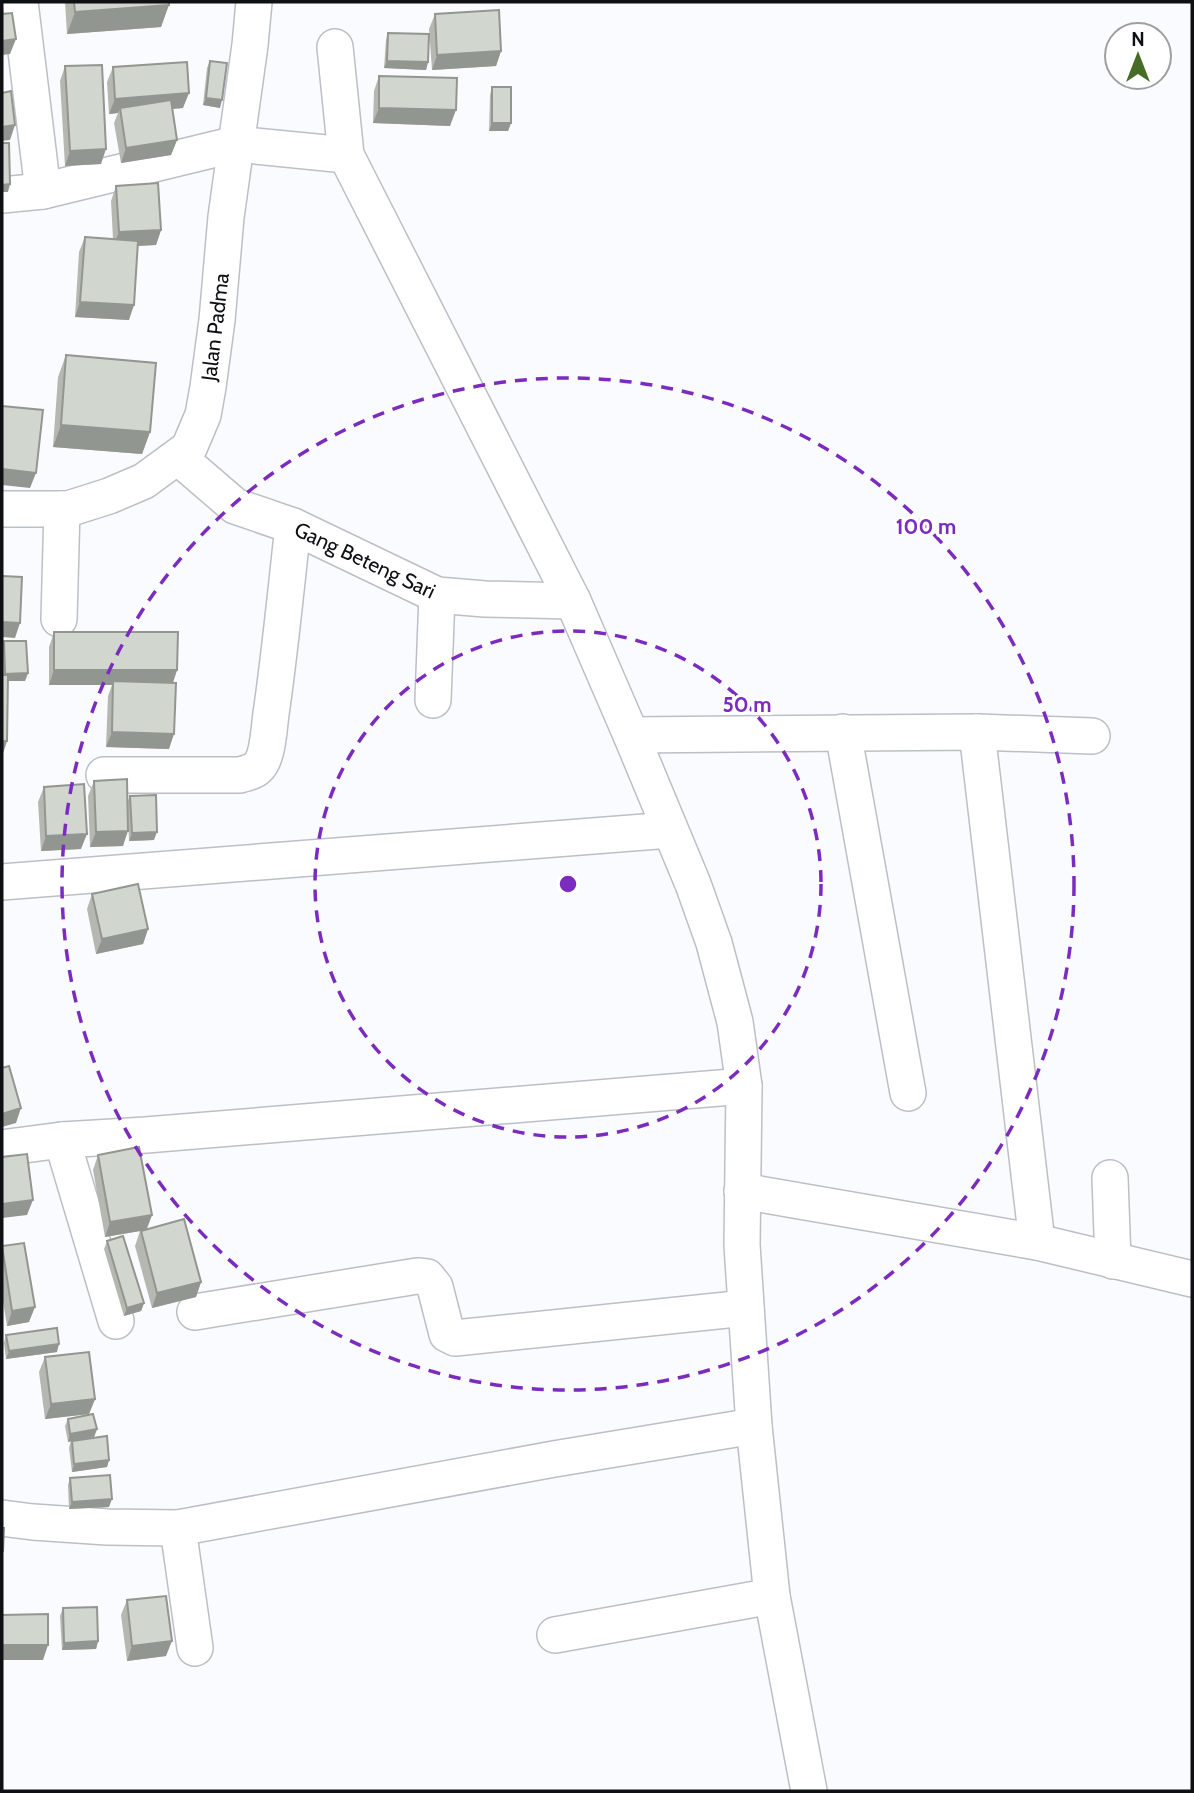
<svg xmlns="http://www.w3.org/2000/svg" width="1194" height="1793" font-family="Cabin,sans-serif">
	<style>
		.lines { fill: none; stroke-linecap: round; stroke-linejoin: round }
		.minor-casing { stroke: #bdbfc8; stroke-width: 38 }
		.minor { stroke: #fff; stroke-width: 35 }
		.wall { fill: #b4b8b1 }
		.shaded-wall { fill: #929690 }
		.building { fill: #d1d6ce; stroke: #929690; stroke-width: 2 }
		.ring { fill: none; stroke: #7b2cbf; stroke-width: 3.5; stroke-dasharray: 12 9 }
		.labels { text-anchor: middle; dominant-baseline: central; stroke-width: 6; stroke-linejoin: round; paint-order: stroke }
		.street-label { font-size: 21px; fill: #0f1013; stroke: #fff }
		.centre { fill: #7b2cbf; stroke: #fff; stroke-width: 3.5 }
		.ring-label { font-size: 21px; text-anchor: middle; font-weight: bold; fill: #7b2cbf; stroke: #fff; stroke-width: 6; stroke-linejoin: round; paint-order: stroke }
	</style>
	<rect width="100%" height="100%" fill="#fafbfe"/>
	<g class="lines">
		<defs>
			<g id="minor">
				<polyline points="20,2 43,191"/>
				<polyline points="335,47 346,155 573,601 631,735 693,884 714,943 735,1022 744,1086 742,1245 754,1426 772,1596 809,1791"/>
				<polyline points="2,195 43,191 236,144 346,155"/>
				<polyline points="178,457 235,506 293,526 437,595 485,599 573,601"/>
				<polyline points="2,509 68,509 109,496 144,481 189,448 203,415 208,387 217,320 226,217 250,45 254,2"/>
				<polyline points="59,619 62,509"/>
				<polyline points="433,700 437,595"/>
				<polyline points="843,732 908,1093"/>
				<polyline points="977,732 1037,1242"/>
				<polyline points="631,735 977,732 1092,736"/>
				<path d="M 104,775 L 240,775 C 246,773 254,772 259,766 C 268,756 269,728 271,714 C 280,652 286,589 293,526"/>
				<polyline points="2,882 670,830"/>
				<polyline points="62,1140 116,1321"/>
				<polyline points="2,1148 62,1140 146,1135 744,1086"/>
				<polyline points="1110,1178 1113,1261"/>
				<polyline points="742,1191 1037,1242 1192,1279"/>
				<polyline points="195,1312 417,1276 427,1277 435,1287 447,1334 455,1338 746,1308"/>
				<polyline points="2,1518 33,1522 107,1527 178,1528 554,1459 754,1426"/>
				<polyline points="178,1528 195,1648"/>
				<polyline points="555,1635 772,1596"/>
			</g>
		</defs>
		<use href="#minor" class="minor-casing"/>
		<use href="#minor" class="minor"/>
	</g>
	<g class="wall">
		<polygon points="65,2 169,2 161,27 67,34"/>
		<polygon points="435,14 501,51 496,66 432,70 429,29"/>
		<polygon points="388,33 428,62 426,70 384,68 386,40"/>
		<polygon points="210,61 220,108 203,105 207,68"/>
		<polygon points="65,66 101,164 65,166 60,81"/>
		<polygon points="113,67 183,108 172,109 177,140 171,155 121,163 114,123 118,113 109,114 107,82"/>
		<polygon points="379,76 450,126 373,123 374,91"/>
		<polygon points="492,87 511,123 508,131 489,131 490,95"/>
		<polygon points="116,186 161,230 156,245 138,246 129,320 75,317 79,252 85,237 113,239 111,201"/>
		<polygon points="66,355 150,432 142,454 53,447 58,377"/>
		<polygon points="54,632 177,670 173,683 169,749 106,747 108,696 112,685 49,685 49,647"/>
		<polygon points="4,641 28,673 25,681 8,681 7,741 2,756 2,648"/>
		<polygon points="94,781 127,803 130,796 154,840 129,841 128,814 123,846 90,847 88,796"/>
		<polygon points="44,787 81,849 41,851 38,802"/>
		<polygon points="92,894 148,929 143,944 96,954 87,909"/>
		<polygon points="98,1155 152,1215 147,1229 201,1282 196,1297 152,1308 135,1246 140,1231 105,1237 93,1170"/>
		<polygon points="107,1241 144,1303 141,1311 124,1316 104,1249"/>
		<polygon points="2,1246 29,1322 7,1326 2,1295"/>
		<polygon points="6,1335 57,1352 6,1359 4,1343"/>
		<polygon points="45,1357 95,1399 89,1414 45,1419 39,1372"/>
		<polygon points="68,1419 97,1429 94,1437 83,1439 109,1460 107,1467 72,1472 69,1448 71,1441 68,1442 65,1426"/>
		<polygon points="70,1478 109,1507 69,1509 68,1485"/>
		<polygon points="127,1600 166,1656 127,1661 121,1615"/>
		<polygon points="63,1608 98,1641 96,1649 62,1650 60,1616"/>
	</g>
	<g class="shaded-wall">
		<polygon points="169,5 161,27 67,34 75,12"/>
		<polygon points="16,39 10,54 2,55 2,41"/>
		<polygon points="501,51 496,66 432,70 437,55"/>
		<polygon points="387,61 428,62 426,70 384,68"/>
		<polygon points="189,93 183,108 121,113 120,108 118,113 109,114 115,99"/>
		<polygon points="206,98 222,100 220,108 203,105"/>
		<polygon points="379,108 456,110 450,126 373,123"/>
		<polygon points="492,123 511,123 508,131 489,131"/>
		<polygon points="15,125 10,140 2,141 2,127"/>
		<polygon points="177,140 171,155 121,163 126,148"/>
		<polygon points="106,149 101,164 65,166 70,151"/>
		<polygon points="10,184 8,192 2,192 2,185"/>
		<polygon points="161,230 156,245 113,247 119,232"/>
		<polygon points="80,302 134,305 129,320 75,317"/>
		<polygon points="61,425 150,432 142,454 53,447"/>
		<polygon points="2,469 36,473 30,488 2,485"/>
		<polygon points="2,622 20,623 15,638 2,637"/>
		<polygon points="54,670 177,670 172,685 113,681 112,685 49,685"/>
		<polygon points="28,673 25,681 3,681 5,674"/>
		<polygon points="112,732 174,734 169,749 106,747"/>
		<polygon points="2,741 7,741 2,756"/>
		<polygon points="128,831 123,846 90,847 96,832"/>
		<polygon points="157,832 154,840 129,841 132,833"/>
		<polygon points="87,834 81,849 41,851 46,836"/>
		<polygon points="148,929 143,944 96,954 102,939"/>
		<polygon points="21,1108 16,1123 2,1127 2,1114"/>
		<polygon points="33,1200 27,1215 2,1218 2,1204"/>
		<polygon points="152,1215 146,1230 105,1237 110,1222"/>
		<polygon points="201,1282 196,1297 152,1308 157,1293"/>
		<polygon points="144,1303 141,1311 124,1316 127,1308"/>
		<polygon points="35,1307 29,1322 7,1326 12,1311"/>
		<polygon points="59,1344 57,1352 6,1359 9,1351"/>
		<polygon points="95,1399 89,1414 45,1419 51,1404"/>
		<polygon points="97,1429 94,1437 68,1442 70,1434"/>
		<polygon points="109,1460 107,1467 72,1472 74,1464"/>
		<polygon points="112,1499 109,1507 69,1509 72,1502"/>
		<polygon points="98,1641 96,1649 62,1650 64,1643"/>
		<polygon points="172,1641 166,1656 127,1661 132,1646"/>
		<polygon points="2,1645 48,1645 43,1660 2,1660"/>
	</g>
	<g class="building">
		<polygon points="74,2 169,2 169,5 75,12"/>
		<polygon points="499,10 501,51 437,55 435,14"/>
		<polygon points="12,13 16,39 2,41 2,14"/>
		<polygon points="388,33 429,34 428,62 387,61"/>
		<polygon points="210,61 227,63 222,100 206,98"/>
		<polygon points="187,62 189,93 115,99 113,67"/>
		<polygon points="102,65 106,149 70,151 65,66"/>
		<polygon points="379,76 457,78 456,110 379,108"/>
		<rect x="492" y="87" width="19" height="36"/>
		<polygon points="11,91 15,125 2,127 2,93"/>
		<polygon points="171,100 177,140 126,148 120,108"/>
		<polygon points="2,143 9,143 10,184 2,185"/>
		<polygon points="158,183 161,230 119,232 116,186"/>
		<polygon points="85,237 138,241 134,305 80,302"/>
		<polygon points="66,355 156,363 150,432 61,425"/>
		<polygon points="2,406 43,410 36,473 2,469"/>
		<polygon points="2,576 22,577 20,623 2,622"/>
		<polygon points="54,632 178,632 177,670 54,670"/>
		<polygon points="4,641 26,641 28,673 5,674"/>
		<polygon points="2,675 8,675 7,741 2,741"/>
		<polygon points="113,681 176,683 174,734 112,732"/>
		<polygon points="127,779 128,831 96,832 94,781"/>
		<polygon points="84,784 87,834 46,836 44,787"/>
		<polygon points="156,795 157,832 132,833 130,796"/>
		<polygon points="138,884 148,929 102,939 92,894"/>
		<polygon points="9,1066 21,1108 2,1114 2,1068"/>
		<polygon points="139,1147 152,1215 110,1222 98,1155"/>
		<polygon points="27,1154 33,1200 2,1204 2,1157"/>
		<polygon points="184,1219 201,1282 157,1293 141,1231"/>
		<polygon points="123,1236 144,1303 127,1308 107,1241"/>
		<polygon points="24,1243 35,1307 12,1311 2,1246"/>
		<polygon points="57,1328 59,1344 9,1351 6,1335"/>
		<polygon points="89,1352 95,1399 51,1404 45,1357"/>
		<polygon points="93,1414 97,1429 70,1434 68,1419"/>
		<polygon points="107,1436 109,1460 74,1464 72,1441"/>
		<polygon points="110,1475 112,1499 72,1502 70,1478"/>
		<polygon points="2,1528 4,1528 3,1551 2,1551"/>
		<polygon points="166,1596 172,1641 132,1646 127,1600"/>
		<polygon points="97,1607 98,1641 64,1643 63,1608"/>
		<polygon points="48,1614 48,1645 2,1645 2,1615"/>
	</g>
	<g class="ring">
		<circle cx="568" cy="884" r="253"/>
		<circle cx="568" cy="884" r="506"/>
	</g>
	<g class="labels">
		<g class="street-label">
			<text transform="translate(215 327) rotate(-83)">Jalan Padma</text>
			<text transform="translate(365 560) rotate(25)">Gang Beteng Sari</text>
		</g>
	</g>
	<circle cx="568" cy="884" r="10" class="centre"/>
	<g class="ring-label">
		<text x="926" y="534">100 m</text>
		<text x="747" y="712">50 m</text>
	</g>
	<rect width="1194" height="1793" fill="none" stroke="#0f1013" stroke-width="7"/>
	<g transform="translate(1138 56)"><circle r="33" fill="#ffffff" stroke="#9f9fa1" stroke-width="2"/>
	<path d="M0-5L12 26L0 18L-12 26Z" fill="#466c26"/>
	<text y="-10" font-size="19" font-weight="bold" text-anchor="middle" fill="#0f1013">N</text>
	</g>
</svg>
